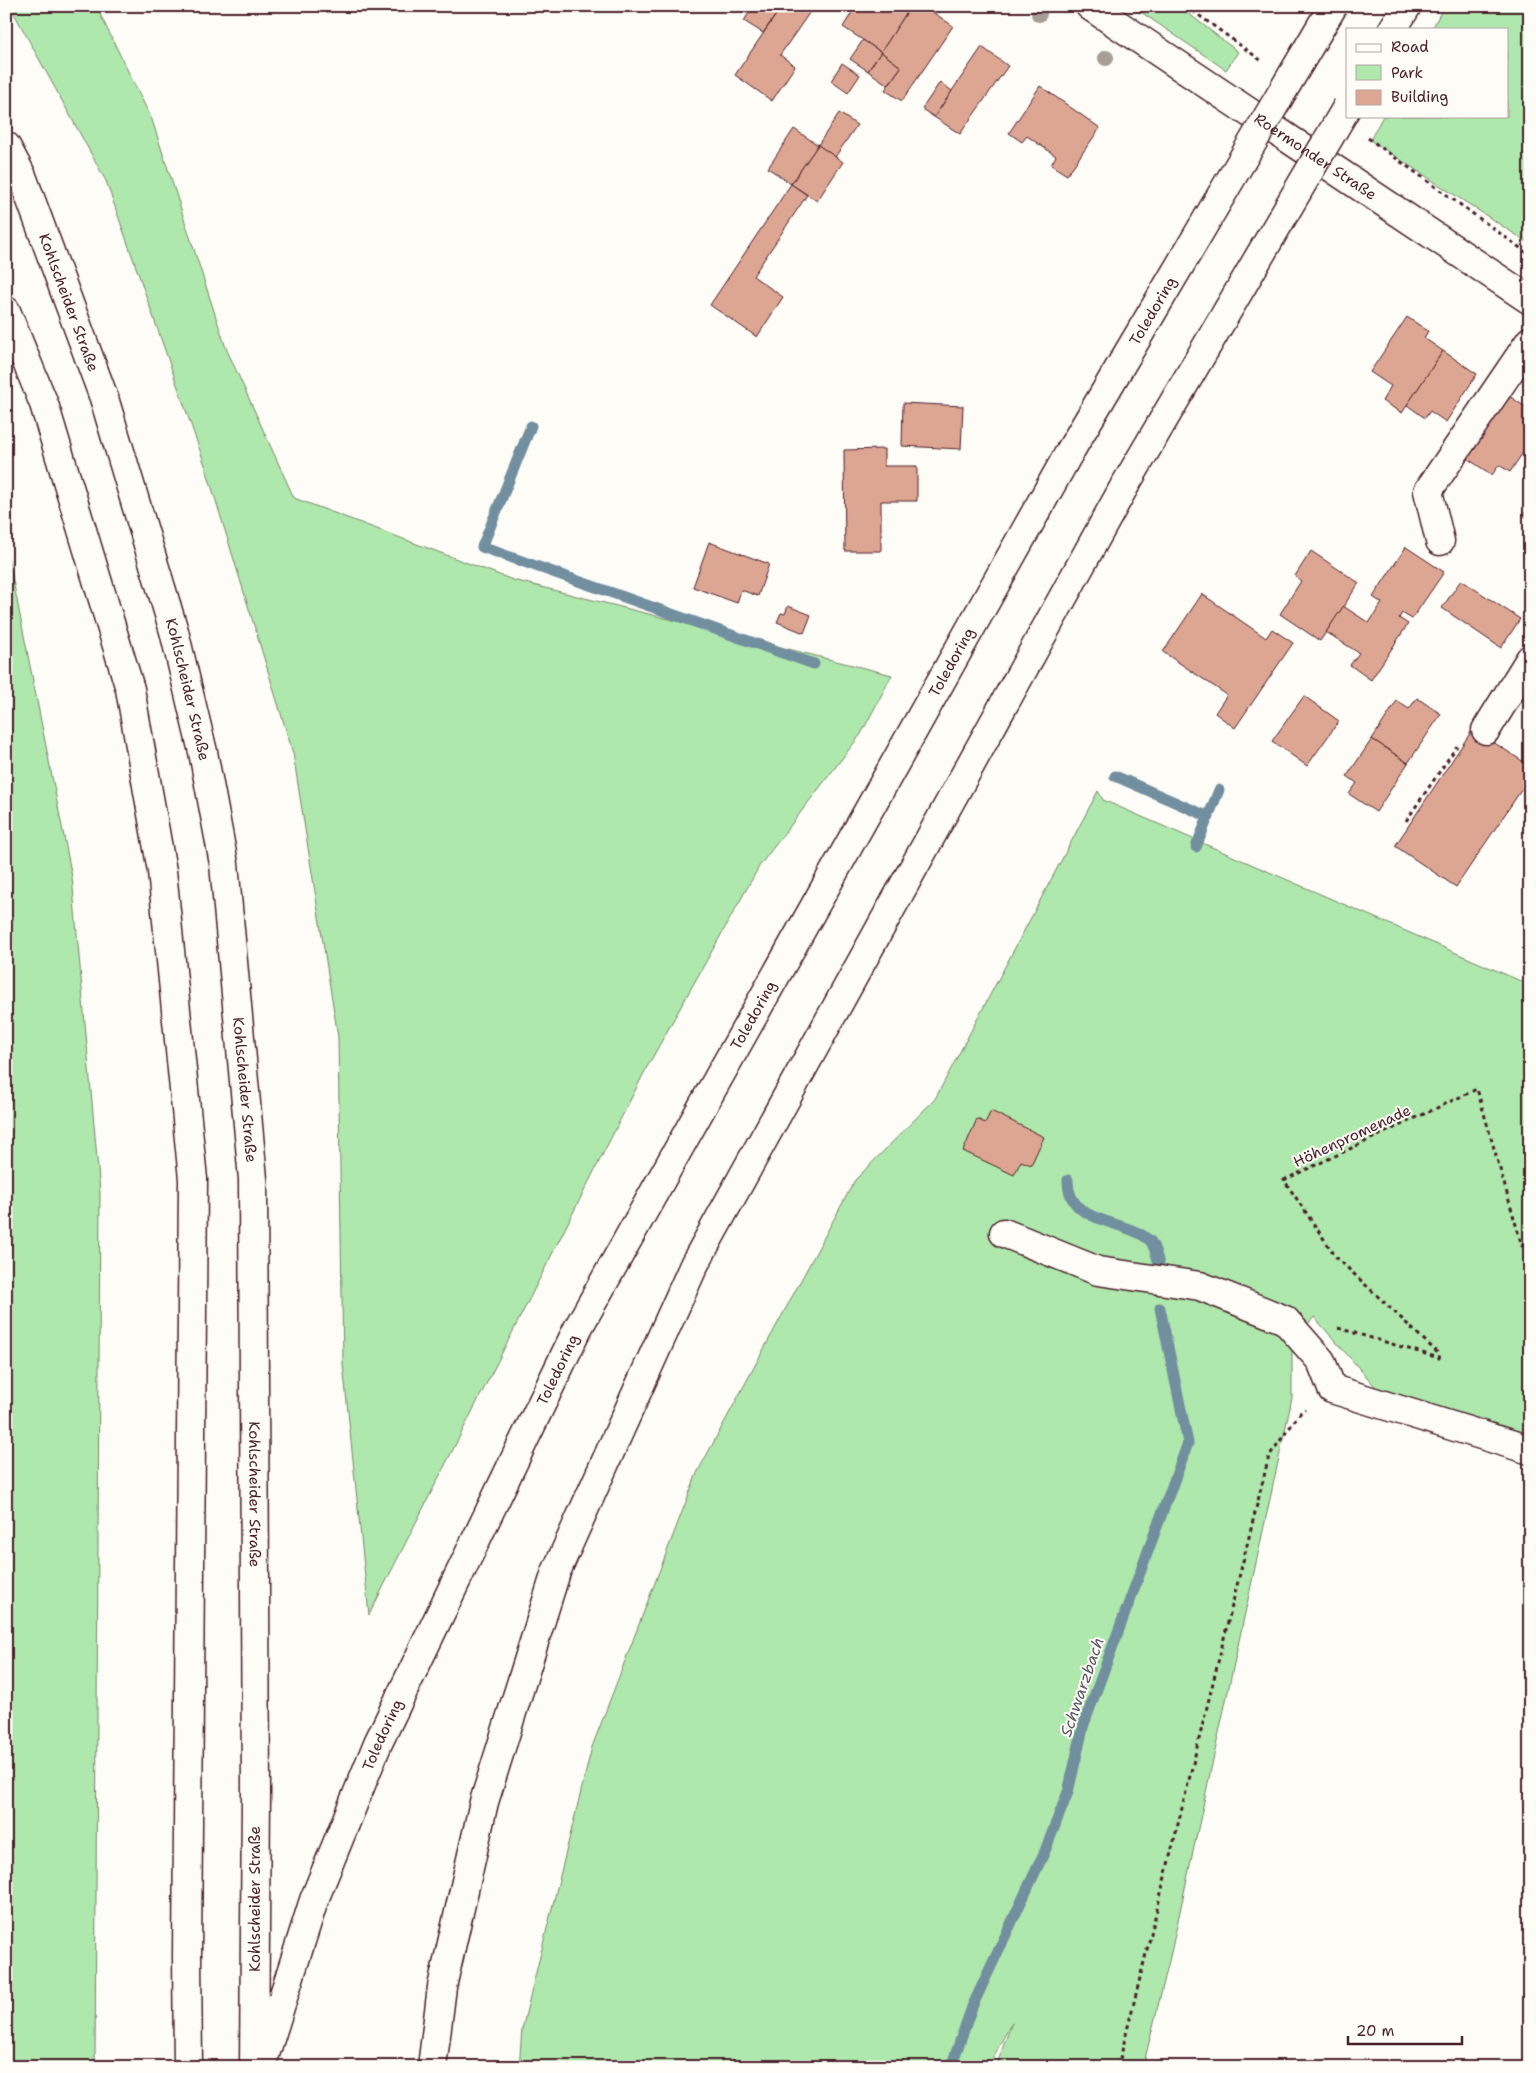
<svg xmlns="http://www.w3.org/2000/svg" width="1536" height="2073" font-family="'Shantell Sans',sans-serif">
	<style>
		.green { fill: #aee8ac; stroke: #7c846c }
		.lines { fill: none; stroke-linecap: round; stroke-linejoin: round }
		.stream { stroke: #728f9f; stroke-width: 11 }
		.building { fill: #dda693; stroke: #4a1f2b }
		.minor-casing { stroke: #4a1f2b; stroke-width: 31 }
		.major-casing { stroke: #4a1f2b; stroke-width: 31 }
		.highway-casing { stroke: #4a1f2b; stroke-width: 31 }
		.path { stroke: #4a1f2b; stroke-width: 3; stroke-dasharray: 4 4; stroke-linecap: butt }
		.minor { stroke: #fdfcf7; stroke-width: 28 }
		.major { stroke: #fdfcf7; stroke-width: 28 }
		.highway { stroke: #fdfcf7; stroke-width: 28 }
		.highway-bridge-casing { stroke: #4a1f2b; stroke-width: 31; stroke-linecap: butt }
		.highway-bridge { stroke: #fdfcf7; stroke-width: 28 }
		.tree { fill: #a89e98 }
		.labels { text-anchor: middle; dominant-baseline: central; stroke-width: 4; stroke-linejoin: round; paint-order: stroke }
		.street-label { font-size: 15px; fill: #4a1f2b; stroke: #fdfcf7 }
		.water-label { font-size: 16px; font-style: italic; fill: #5e5765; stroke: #fdfcf7 }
	</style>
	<rect width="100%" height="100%" fill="#fdfcf7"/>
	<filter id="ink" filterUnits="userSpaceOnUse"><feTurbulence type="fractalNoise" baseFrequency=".02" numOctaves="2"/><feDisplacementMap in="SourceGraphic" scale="10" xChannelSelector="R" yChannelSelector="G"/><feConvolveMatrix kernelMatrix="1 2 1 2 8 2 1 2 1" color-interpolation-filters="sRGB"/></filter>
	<g filter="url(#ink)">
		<g class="green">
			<polygon points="10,6 96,6 152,120 226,348 294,498 513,580 892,675 861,734 760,865 646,1069 369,1615 343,1364 338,1037 293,753 205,465 106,181"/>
			<polygon points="1132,6 1179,6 1238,52 1226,70"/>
			<polygon points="1444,6 1530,6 1530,244 1370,140 1383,116 1507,116 1507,29 1432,29"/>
			<polygon points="6,545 72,877 100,1192 95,2067 6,2067"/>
			<polygon points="1098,791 1103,800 1530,985 1530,1438 1388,1401 1314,1317 1292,1343 1292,1398 1170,1957 1143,2067 996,2067 1012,2022 988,2067 519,2067 522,2029 592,1747 697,1473 855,1180 935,1099"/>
		</g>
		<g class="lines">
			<g class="stream">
				<polyline points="531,426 482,547 814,664"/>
				<polyline points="1115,776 1209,817"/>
				<polyline points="1196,847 1219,790"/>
				<path d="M 1068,1180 C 1068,1222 1115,1219 1142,1235 C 1145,1237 1149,1239 1151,1242 C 1155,1248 1157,1257 1159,1264"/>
				<polyline points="951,2067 972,2007 1045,1851 1068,1792 1084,1724 1188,1443 1160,1308"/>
			</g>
		</g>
		<g class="building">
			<polygon points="753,6 782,6 763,33 744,21"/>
			<polygon points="782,6 814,6 780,55 795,66 772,101 735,75"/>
			<polygon points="856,6 911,6 881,52 843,27"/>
			<polygon points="911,6 924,6 953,26 902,101 885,90 901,67 881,52"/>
			<polygon points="863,40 881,52 868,71 850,59"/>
			<polygon points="982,47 1008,66 960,134 934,117"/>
			<polygon points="881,52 901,67 888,85 868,71"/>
			<polygon points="842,63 860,75 848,93 831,81"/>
			<polygon points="940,82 952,91 934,117 922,109"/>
			<polygon points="1040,86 1100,128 1067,175 1051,165 1056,156 1027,136 1022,142 1009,133"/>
			<polygon points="839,113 857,125 835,157 818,145"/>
			<polygon points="794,129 818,145 791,184 768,168"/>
			<polygon points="818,145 843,162 817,201 791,184"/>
			<polygon points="791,184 807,195 753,276 783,297 757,337 710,305"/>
			<polygon points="1407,317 1428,331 1424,338 1443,351 1402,413 1382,401 1391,386 1370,372"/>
			<polygon points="1443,351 1477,374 1446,422 1430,411 1425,418 1407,405"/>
			<polygon points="1506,394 1530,410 1530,442 1510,472 1499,465 1492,475 1465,457"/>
			<polygon points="903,403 963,406 961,449 902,446"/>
			<polygon points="884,449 884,466 917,466 917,501 881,501 881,551 845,551 844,450"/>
			<polygon points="1530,506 1530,520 1523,515"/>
			<polygon points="709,542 769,564 758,596 741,590 737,603 693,587"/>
			<polygon points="1406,547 1444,572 1412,619 1402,613 1399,618 1408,624 1371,680 1350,665 1359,653 1326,632 1343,606 1369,623 1382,603 1373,597"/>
			<polygon points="1311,551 1359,583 1320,641 1280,614 1301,581 1295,576"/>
			<polygon points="1461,580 1520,619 1501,648 1442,608"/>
			<polygon points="1202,594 1266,638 1272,629 1293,643 1235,728 1215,713 1227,695 1163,652"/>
			<polygon points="788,606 811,615 804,633 777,622 781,613 785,614"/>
			<polygon points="1304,696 1339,721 1307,766 1272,741"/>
			<polygon points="1417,698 1441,714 1408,763 1372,739 1397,701 1409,709"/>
			<polygon points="1473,729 1530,766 1530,777 1456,887 1395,846"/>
			<polygon points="1372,739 1408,763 1376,812 1349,794 1357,783 1347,776"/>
			<polygon points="991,1111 1044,1137 1031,1165 1021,1161 1014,1175 963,1151 977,1119 985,1123"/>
		</g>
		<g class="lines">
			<defs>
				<g id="minor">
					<polyline points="1440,541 1428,491 1530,341"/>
					<polyline points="1486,730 1530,659"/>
					<polyline points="1004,1233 1098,1271 1200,1286 1285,1320 1321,1361 1332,1389 1530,1450"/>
				</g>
				<g id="major">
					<path id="s1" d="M 1090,6 L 1530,300"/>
					<path id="s2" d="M 6,146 L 22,176 L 104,398 L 174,631 L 203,752 L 224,864 L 253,1179 L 256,1793 L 254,2067"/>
					<polyline points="6,311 44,404 130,689 162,871 193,1179 187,1956 188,2067"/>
				</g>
				<g id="highway">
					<polyline points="1393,29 1407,6"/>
					<path id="s3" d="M 261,2067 L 314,1900 L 378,1743 L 578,1328 L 1069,453"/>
					<polyline points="432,2067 442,1987 484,1802 556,1572 694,1265 1124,487"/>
				</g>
			</defs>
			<use href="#minor" class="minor-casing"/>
			<use href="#major" class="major-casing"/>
			<use href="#highway" class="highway-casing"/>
			<g class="path">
				<polyline points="1186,6 1262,61"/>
				<polyline points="1368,138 1530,255"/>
				<polyline points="1406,821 1457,746"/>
				<polyline points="1338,1328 1439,1358 1440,1355 1336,1257 1284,1180 1477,1089 1522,1246 1530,1239"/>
				<polyline points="1118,2067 1269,1456 1301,1412 1305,1409"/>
			</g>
			<use href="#minor" class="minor"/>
			<use href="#major" class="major"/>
			<use href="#highway" class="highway"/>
			<defs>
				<g id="highway-bridge">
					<path id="s4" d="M 1069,453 L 1333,6"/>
					<polyline points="1124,487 1347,107"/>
				</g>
			</defs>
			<use href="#highway-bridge" class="highway-bridge-casing"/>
			<use href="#highway-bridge" class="highway-bridge"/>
		</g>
		<g class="tree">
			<circle cx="1039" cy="14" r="8"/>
			<circle cx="1106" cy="58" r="8"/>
		</g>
	</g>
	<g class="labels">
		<g class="street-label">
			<text stroke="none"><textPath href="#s1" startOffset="271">Roermonder Straße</textPath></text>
			<text stroke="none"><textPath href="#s2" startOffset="169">Kohlscheider Straße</textPath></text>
			<text stroke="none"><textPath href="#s4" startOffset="165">Toledoring</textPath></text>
			<text stroke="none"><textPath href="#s3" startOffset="1569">Toledoring</textPath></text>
			<text stroke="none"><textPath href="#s2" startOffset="574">Kohlscheider Straße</textPath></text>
			<text stroke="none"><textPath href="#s3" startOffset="1164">Toledoring</textPath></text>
			<text stroke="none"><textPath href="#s2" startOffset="979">Kohlscheider Straße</textPath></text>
			<text transform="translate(1352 1136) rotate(-25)">Höhenpromenade</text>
			<text stroke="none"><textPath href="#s3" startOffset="759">Toledoring</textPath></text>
			<text stroke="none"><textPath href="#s2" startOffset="1384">Kohlscheider Straße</textPath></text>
			<text stroke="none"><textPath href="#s3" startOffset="354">Toledoring</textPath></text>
			<text transform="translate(255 1899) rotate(-90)">Kohlscheider Straße</text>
		</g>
		<g class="water-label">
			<text transform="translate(1082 1687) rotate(-71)">Schwarzbach</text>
		</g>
	</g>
	<rect width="1536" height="2073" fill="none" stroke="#fdfcf7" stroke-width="25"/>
	<rect x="12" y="12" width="1511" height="2048" fill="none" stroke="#4a1f2b" stroke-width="2" filter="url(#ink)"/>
	<rect x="1346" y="28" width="162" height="90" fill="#fdfcf7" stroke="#b5a4a5"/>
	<rect x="1356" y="44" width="25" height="8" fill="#fdfcf7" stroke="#b5a4a5"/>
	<text x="1391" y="52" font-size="15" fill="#4a1f2b">Road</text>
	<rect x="1356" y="65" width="25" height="15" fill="#aee8ac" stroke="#b5a4a5"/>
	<text x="1391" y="78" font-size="15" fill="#4a1f2b">Park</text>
	<rect x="1356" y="90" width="25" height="15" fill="#dda693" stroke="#b5a4a5"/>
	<text x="1391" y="102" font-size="15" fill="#4a1f2b">Building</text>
	<path d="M1348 2036v8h114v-8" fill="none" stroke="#4a1f2b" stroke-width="2.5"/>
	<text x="1356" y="2036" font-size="15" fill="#4a1f2b" stroke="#fdfcf7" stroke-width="4" paint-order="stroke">20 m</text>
</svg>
